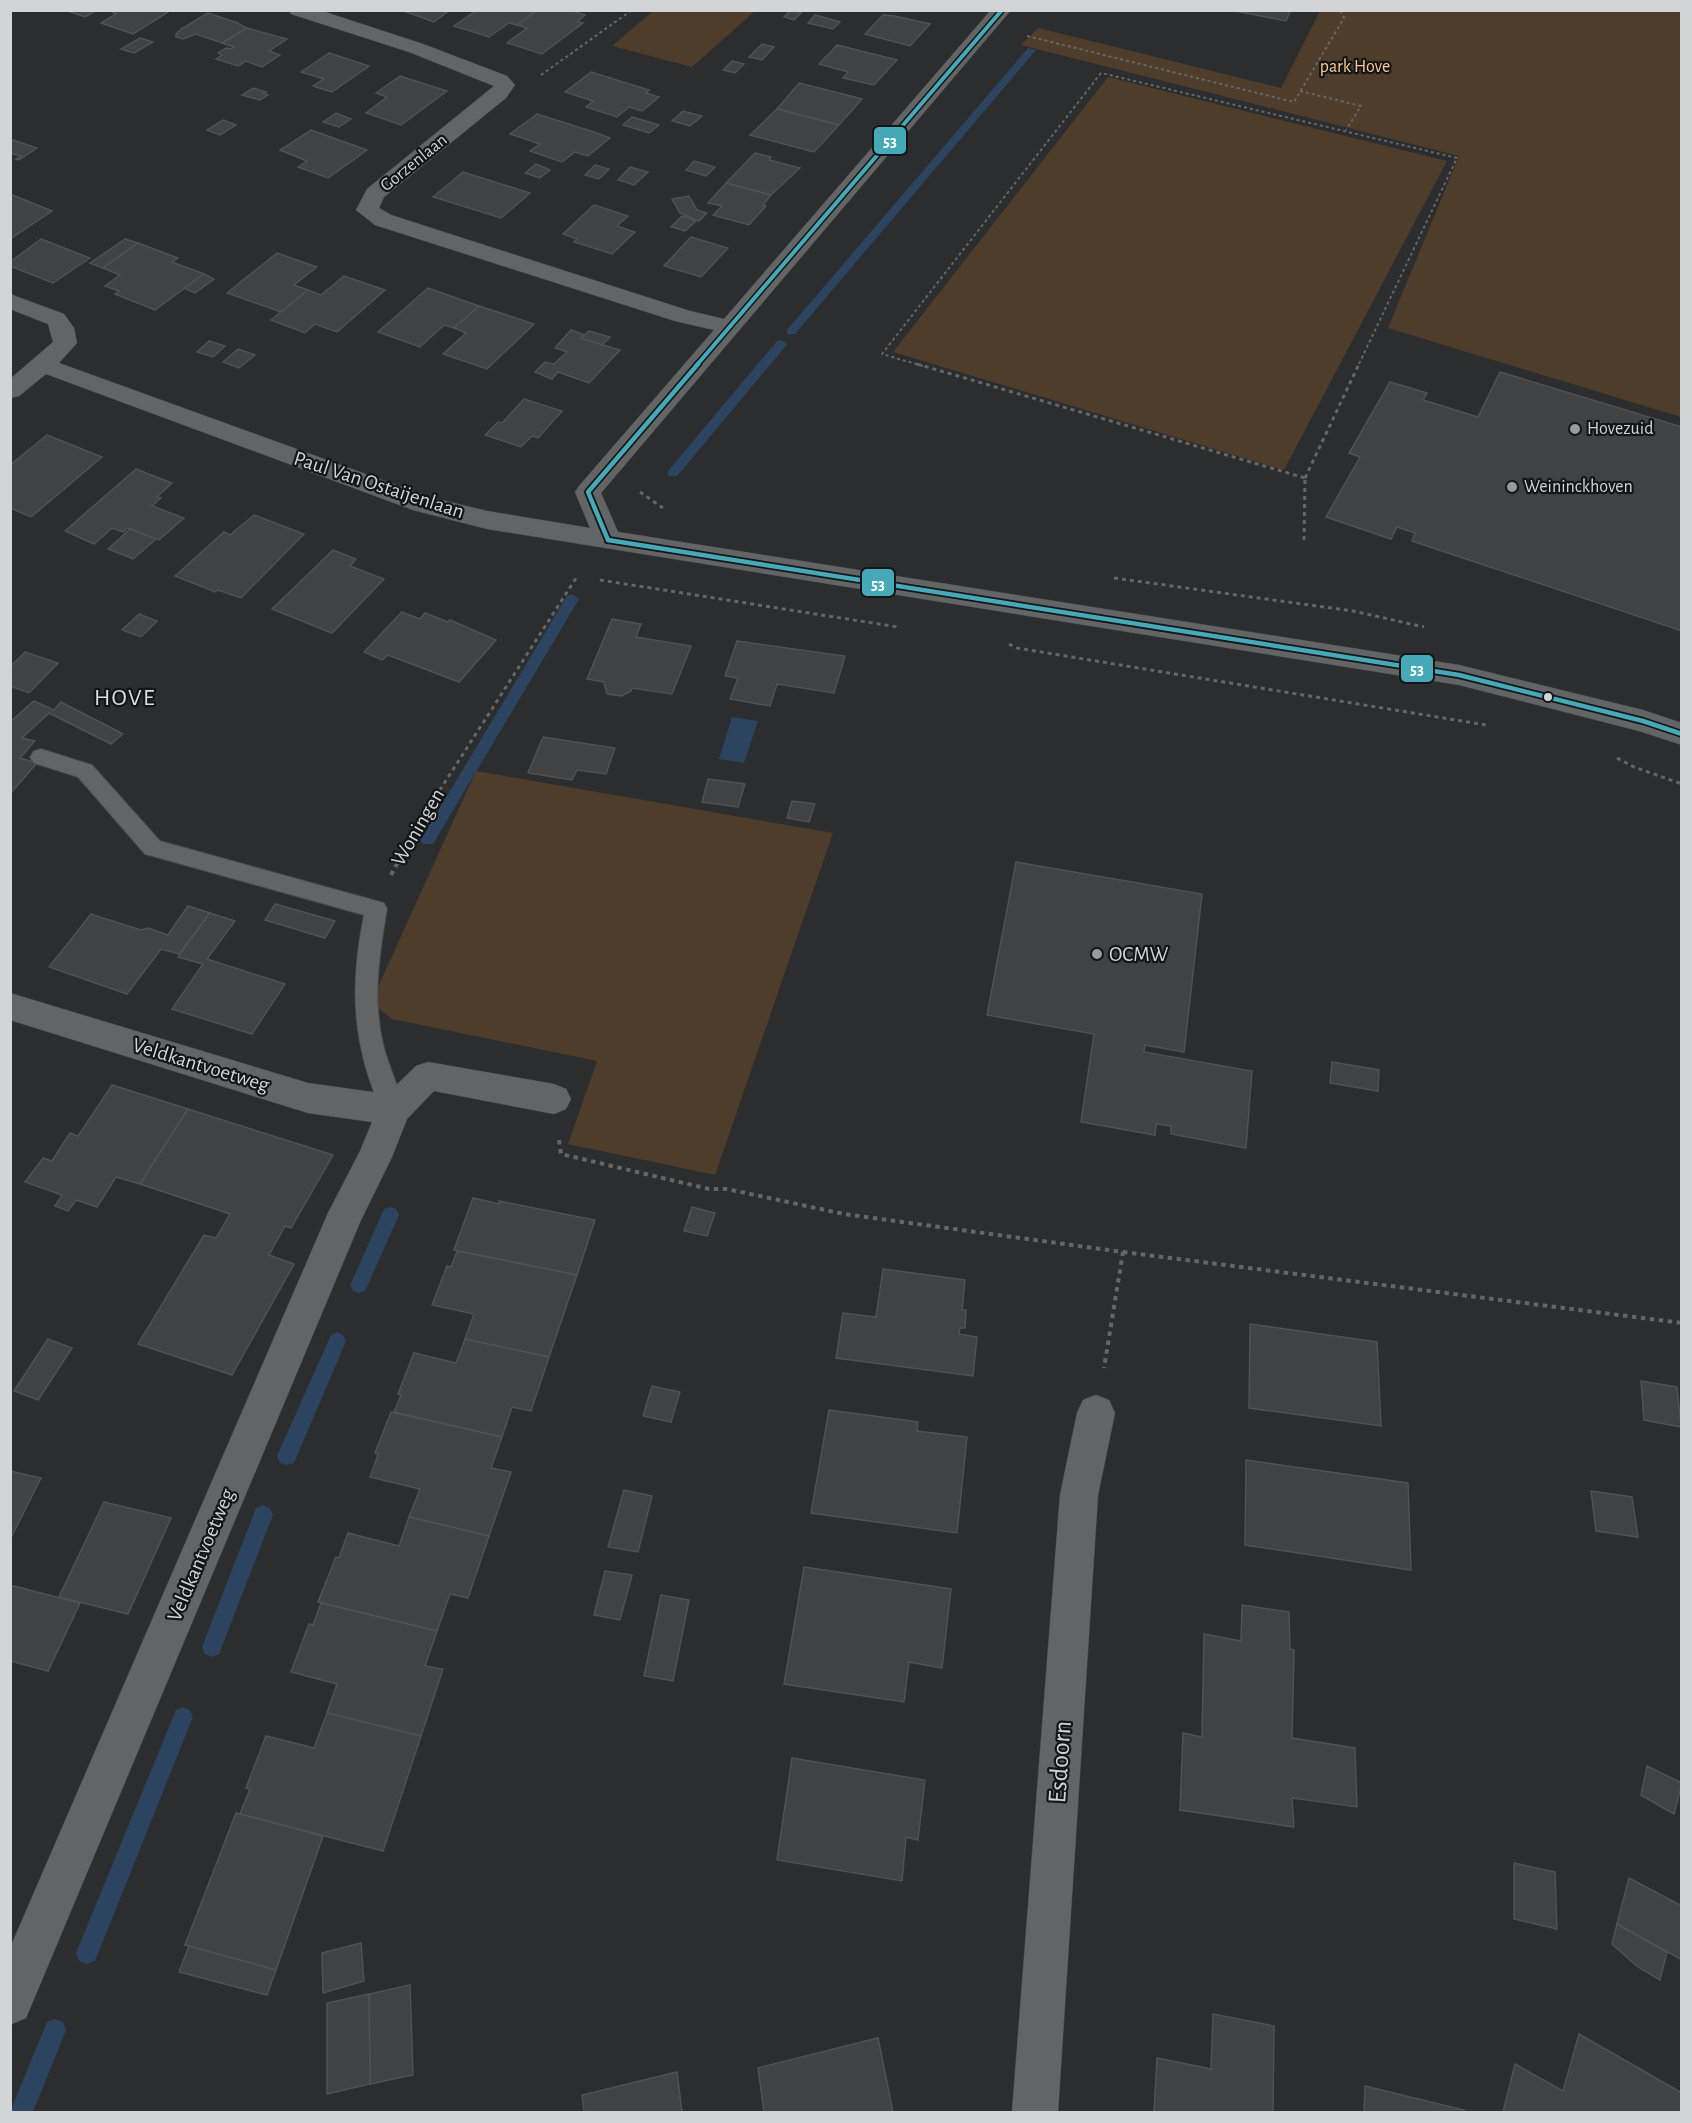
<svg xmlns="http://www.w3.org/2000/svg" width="1692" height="2123" font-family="'Alegreya Sans',sans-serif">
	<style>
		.green { fill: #4e3d2a }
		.water { fill: #2d4461 }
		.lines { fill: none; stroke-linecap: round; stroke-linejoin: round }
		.stream { fill: #2d4461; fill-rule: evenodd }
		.building { fill: #404244; stroke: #4f5153; stroke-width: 1.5 }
		.service-casing { stroke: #464849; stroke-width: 2 }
		.minor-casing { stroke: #464849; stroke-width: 1 }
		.path-far2 { stroke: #656668; stroke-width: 2; stroke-dasharray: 3 3; stroke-linecap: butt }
		.path-far1 { stroke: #656668; stroke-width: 3; stroke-dasharray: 4 4; stroke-linecap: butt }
		.path { stroke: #656668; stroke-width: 4; stroke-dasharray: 4.5 4.5; stroke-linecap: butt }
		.service { fill: #626465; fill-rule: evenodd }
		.minor { fill: #626465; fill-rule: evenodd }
		.bus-1-far1-casing { stroke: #131516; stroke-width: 7 }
		.bus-1-casing { stroke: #131516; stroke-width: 8 }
		.bus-1-far1 { stroke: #46a9b7; stroke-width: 4 }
		.bus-1 { stroke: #46a9b7; stroke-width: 4.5 }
		.poi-dot { fill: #989a9c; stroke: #131516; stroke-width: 2 }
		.bus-dot { fill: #d2d4d6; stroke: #131516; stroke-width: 2 }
		.labels { text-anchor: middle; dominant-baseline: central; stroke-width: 4.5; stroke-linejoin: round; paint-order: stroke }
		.far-park-label { font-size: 18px; fill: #feca91; stroke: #131516 }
		.far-street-label { font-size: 18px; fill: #d2d4d6; stroke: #131516 }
		.far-poi-label { font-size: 18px; fill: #d2d4d6; stroke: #131516; text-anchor: start }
		.street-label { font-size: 21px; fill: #d2d4d6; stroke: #131516 }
		.poi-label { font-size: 21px; fill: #d2d4d6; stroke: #131516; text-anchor: start }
		.quarter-label { font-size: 24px; letter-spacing: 1.5px; fill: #dadee3; stroke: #131516 }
		.near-street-label { font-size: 26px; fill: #d2d4d6; stroke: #131516 }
		.line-badge { stroke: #131516; stroke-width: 2 }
		.badge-label { font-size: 16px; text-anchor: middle; font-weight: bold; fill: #fff }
	</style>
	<rect width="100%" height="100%" fill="#2b2d2f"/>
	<g class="green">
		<polygon points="653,11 653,10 755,11 692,67 612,46"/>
		<polygon points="1320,11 1681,11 1681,417 1388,328 1459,156 1021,45 1038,28 1281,88"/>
		<polygon points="1108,77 1447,161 1284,470 893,352"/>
		<polygon points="476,771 833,833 715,1175 568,1144 597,1061 392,1019 378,1008 377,989"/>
	</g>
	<polygon class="water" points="732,717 758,721 744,763 719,759"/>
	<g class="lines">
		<g class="stream">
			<polygon points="1028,48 1036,50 795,334 787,334 787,330"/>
			<polygon points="781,340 787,344 785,347 677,476 669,476 667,473 669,470 777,341"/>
			<polygon points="572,594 579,599 433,844 423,844 420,840 423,836 567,596"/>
			<polygon points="390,1207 396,1209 399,1215 365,1291 359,1293 353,1291 350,1285 353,1279 384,1209"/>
			<polygon points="337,1332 343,1335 346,1341 294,1463 287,1465 280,1463 277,1456 331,1335"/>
			<polygon points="263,1505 270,1508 273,1515 219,1654 212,1657 205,1654 202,1647 256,1508"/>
			<polygon points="183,1707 190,1710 193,1717 95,1961 87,1964 79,1961 76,1953 176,1710"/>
			<polygon points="55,2019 63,2022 66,2030 33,2112 10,2112 47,2022"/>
		</g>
	</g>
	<g class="building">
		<polygon points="65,10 97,10 85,17"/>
		<polygon points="171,10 133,34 101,23 116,14 109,10"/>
		<polygon points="401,10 450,10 434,22"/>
		<polygon points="477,10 538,10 517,25 509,23 489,37 454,26"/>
		<polygon points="538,10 570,10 585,15 577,22 583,23 542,54 507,43 527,28 517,25"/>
		<polygon points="791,10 793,10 801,13 794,20 784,17"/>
		<polygon points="1230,10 1291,10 1286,21"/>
		<polygon points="208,13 235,22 247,28 222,43 196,34 183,39 176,37 176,34 181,29"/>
		<polygon points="815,15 840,22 833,29 808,23"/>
		<polygon points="883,15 895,16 930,24 910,46 865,34"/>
		<polygon points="247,28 287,39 269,51 280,55 262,67 246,61 238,66 216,59 222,55 218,53 226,48 231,49 234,47 222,43"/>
		<polygon points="140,38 153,42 134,53 121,49"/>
		<polygon points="762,44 774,47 762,60 749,57"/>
		<polygon points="837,45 897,60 874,85 843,78 848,72 819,64"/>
		<polygon points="329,53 369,66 332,92 313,86 324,79 301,72"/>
		<polygon points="732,61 744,64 735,73 723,70"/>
		<polygon points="591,72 649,90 646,93 659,97 642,111 629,107 617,117 586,107 593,101 565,92"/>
		<polygon points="400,76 447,91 401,125 366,113 387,97 376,93"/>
		<polygon points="799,83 862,99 839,125 777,109"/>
		<polygon points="253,88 266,92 263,93 268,95 260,100 242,95"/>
		<polygon points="777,109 839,125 814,152 750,135"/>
		<polygon points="683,111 702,116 690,126 672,121"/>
		<polygon points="336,113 351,119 339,127 323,122"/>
		<polygon points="537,114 597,133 610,138 588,156 575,152 562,162 530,151 540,144 510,134"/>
		<polygon points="632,117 659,125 649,133 623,125"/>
		<polygon points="223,120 236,125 220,135 207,130"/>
		<polygon points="311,130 367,150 328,178 298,167 307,161 280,150"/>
		<polygon points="13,140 37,148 19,160 16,159 21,156 10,153 10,142"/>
		<polygon points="755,153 771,157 769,160 800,168 771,195 726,183"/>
		<polygon points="694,161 715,167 706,176 686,170"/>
		<polygon points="536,164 550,170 540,178 525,173"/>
		<polygon points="595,165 609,169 599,179 585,175"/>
		<polygon points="630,167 648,172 634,185 618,180"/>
		<polygon points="463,172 530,193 501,218 433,197"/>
		<polygon points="726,183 771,195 763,205 766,206 749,225 713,215 722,206 708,203"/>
		<polygon points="10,194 52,211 10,239"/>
		<polygon points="689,196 697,210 707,213 699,221 680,213 672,199"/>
		<polygon points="594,205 628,216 617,226 635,232 612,254 574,242 577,239 563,234"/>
		<polygon points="682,216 696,221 685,231 671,227"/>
		<polygon points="691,237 728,248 701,277 664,266"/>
		<polygon points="41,239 90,258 53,283 10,266 10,262"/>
		<polygon points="125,239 138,243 103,268 90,263"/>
		<polygon points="138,243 178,258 172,262 204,274 155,310 115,294 119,291 105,286 120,275 103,268"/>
		<polygon points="277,253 317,267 294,285 308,290 281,312 227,293"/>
		<polygon points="204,274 214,279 195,293 184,288"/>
		<polygon points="344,276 385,290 337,332 315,324 305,333 271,320 308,290 321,295"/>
		<polygon points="428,288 479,306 454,328 444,325 420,347 378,332"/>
		<polygon points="479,306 534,324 487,369 443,354 466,333 454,328"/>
		<polygon points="571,330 585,335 581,338 620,350 589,383 558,372 552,379 535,372 545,362 554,364 567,352 555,348"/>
		<polygon points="589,331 610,337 602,345 581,338"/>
		<polygon points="209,341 225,346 213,357 197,352"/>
		<polygon points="238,349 255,355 239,368 223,362"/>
		<polygon points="1500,372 1682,427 1682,631 1412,541 1415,533 1397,527 1391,539 1326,517 1360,457 1349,453 1390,382 1427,393 1423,400 1478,417"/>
		<polygon points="524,399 562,411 538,438 532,436 521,447 485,435 498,422 502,423"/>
		<polygon points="47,435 102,457 31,517 10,508 10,465"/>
		<polygon points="136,469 172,483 157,497 161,498 152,506 184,518 159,540 127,528 123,532 112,528 94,544 65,531"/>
		<polygon points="254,515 304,534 241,598 218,590 215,592 175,576 224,532 230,535"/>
		<polygon points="130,529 156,539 133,559 108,549"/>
		<polygon points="333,550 356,559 350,566 384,579 332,633 272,609"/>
		<polygon points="402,612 420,619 425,613 448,622 450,620 496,640 459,682 388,655 382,660 364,652"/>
		<polygon points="139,614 157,621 141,637 122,630"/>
		<polygon points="612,619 641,624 636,637 691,646 672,694 632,688 631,691 622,696 607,694 604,682 587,679"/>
		<polygon points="737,641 845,656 834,693 777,684 770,706 730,699 738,678 725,676"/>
		<polygon points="25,652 58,663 29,693 10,686 10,667"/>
		<polygon points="34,701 54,710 61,702 123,734 111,744 49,713 22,738 35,741 20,758 37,763 10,794 10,722"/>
		<polygon points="543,737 615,748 606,774 577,770 572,780 528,773"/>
		<polygon points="708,779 745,784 738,807 702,802"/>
		<polygon points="792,801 815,804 809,822 787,818"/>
		<polygon points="1016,862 1202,894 1184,1052 1145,1045 1144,1052 1252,1071 1246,1148 1171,1134 1171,1126 1156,1124 1155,1135 1081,1122 1094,1034 987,1015"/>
		<polygon points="275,904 335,921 325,938 265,920"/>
		<polygon points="188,906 210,913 179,954 161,949 127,994 49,967 91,914 141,930 148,928 168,935"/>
		<polygon points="210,913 235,921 207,959 285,984 252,1034 172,1009 203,964 178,957"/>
		<polygon points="1332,1062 1379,1070 1378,1091 1330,1083"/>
		<polygon points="112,1085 188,1109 140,1184 116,1177 97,1207 76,1200 68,1211 55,1206 62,1195 25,1182 43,1158 52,1161 70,1133 78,1136"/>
		<polygon points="188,1109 333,1155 291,1228 285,1226 269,1255 294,1264 232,1375 138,1344 204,1235 216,1238 230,1214 140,1184"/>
		<polygon points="473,1198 499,1204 499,1201 595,1220 577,1275 454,1250"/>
		<polygon points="692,1207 715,1213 707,1236 684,1231"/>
		<polygon points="457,1251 577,1275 549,1357 465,1339 474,1314 432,1305 447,1266 451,1267"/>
		<polygon points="883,1269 965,1280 962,1310 966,1310 965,1328 960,1328 959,1334 977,1337 973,1376 836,1358 843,1313 876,1317"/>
		<polygon points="1250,1324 1377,1342 1381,1426 1249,1408"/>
		<polygon points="48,1339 72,1348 38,1400 14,1391"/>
		<polygon points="465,1339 549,1357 531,1411 512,1407 502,1437 394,1412 401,1395 398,1394 414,1353 456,1363"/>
		<polygon points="1641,1381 1677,1387 1681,1427 1644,1420"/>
		<polygon points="652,1386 680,1392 671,1422 643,1416"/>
		<polygon points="829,1410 918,1422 917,1431 967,1437 957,1533 811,1513"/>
		<polygon points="391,1412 502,1437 491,1468 511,1472 489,1536 409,1517 420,1489 370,1477 378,1455 375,1453"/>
		<polygon points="1246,1460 1408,1483 1411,1570 1245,1545"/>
		<polygon points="10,1471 41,1478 10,1540"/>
		<polygon points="624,1490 652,1496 638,1552 608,1547"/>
		<polygon points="1591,1491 1632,1497 1638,1537 1596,1531"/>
		<polygon points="104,1502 171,1518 128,1614 59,1597"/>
		<polygon points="409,1517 489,1536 468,1598 450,1594 437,1631 318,1602 336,1557 339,1558 348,1533 399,1546"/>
		<polygon points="804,1567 951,1589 942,1668 909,1662 904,1702 784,1684"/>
		<polygon points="605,1571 632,1575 620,1620 594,1615"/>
		<polygon points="10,1585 80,1603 48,1671 10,1661"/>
		<polygon points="661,1595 689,1600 673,1681 644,1676"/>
		<polygon points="321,1603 437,1631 425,1666 443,1669 421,1736 327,1713 337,1684 291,1672 309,1624 313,1625"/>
		<polygon points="1242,1605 1289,1612 1290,1649 1294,1650 1292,1738 1355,1748 1357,1807 1292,1798 1294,1827 1180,1810 1183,1733 1202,1737 1204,1634 1241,1641"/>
		<polygon points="327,1713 421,1736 383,1851 240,1814 250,1789 246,1788 266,1736 314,1748"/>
		<polygon points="792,1758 925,1780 918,1840 906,1837 902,1881 777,1860"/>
		<polygon points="1647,1766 1682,1783 1674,1814 1641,1795"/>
		<polygon points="236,1813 323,1836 276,1970 185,1945"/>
		<polygon points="1514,1863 1555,1872 1557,1929 1514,1919"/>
		<polygon points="1629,1878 1682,1906 1682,1960 1617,1924"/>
		<polygon points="1617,1924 1667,1952 1660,1980 1638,1967 1612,1944"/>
		<polygon points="361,1943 364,1981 323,1993 322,1953"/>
		<polygon points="189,1946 276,1970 267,1995 179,1972"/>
		<polygon points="410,1985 413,2075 370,2084 369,1994"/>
		<polygon points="369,1994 370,2084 327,2094 327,2003"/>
		<polygon points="1213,2014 1274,2026 1273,2112 1154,2112 1157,2058 1211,2069"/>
		<polygon points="1579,2034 1682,2093 1682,2112 1503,2112 1515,2064 1563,2091"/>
		<polygon points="878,2038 893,2112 764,2112 758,2068"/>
		<polygon points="677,2072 682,2112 584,2112 582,2095"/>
		<polygon points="1365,2086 1464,2110 1464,2112 1364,2112"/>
	</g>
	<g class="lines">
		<defs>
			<path id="service" d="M 41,749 L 92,765 L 160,841 L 384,903 L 387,909 C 379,955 372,1002 384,1048 C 390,1069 399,1089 406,1110 L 403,1118 L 394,1121 L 385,1118 C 352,1048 349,989 364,915 L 145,854 L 78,777 L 34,763 L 30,757 L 34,751 Z"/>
			<g id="minor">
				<polygon points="289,10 319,10 423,44 507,76 515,85 506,98 384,197 379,208 391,215 690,311 724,319 991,10 1011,10 601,493 618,532 1459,665 1643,710 1682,723 1682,745 1639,731 1459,685 487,529 413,510 46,374 19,396 10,398 10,379 53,342 48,324 10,309 10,294 64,314 74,328 77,343 59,363 429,497 487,511 590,528 575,492 579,486 714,330 675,321 375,225 356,210 367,189 494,86 409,52 291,14"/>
				<polygon points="10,993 308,1083 387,1094 416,1066 428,1062 554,1084 566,1089 571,1099 566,1109 554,1114 434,1091 407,1119 392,1157 361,1220 26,2018 10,2025 10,1948 328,1213 360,1151 372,1122 308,1113 10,1020"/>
				<polygon points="1096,1395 1109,1400 1115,1413 1098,1495 1058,2112 1012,2112 1060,1495 1077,1413 1083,1400"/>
			</g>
		</defs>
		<use href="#service" class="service-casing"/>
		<use href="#minor" class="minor-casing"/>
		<g class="path-far2">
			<polyline points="1027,36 1294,102 1344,18 1340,10"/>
			<polyline points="541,75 632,10"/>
			<polyline points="1300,91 1361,106 1346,130"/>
			<polyline points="923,366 882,354 1101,73 1457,158 1358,366"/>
		</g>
		<g class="path-far1">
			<polyline points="917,364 1305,478"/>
			<polyline points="1305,478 1359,364"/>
			<polyline points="640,492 663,508"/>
			<polyline points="1304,540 1305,478"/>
			<polyline points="1114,578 1353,611 1424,627"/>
			<polyline points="600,580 898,627"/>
			<polyline points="1009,644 1017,648 1486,725"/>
			<polyline points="1617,758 1634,767 1682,784"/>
			<polyline points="418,824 578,575"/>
		</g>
		<g class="path">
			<polyline points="391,875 419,823"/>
			<polyline points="559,1140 561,1154 709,1189 727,1189 844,1214 1123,1252 1104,1368"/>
			<polyline points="1123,1252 1682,1323"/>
		</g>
		<use href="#service" class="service"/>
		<use href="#minor" class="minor"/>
		<defs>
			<polyline id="bus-1-far1" points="696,366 1002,10"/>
			<g id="bus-1">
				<polyline points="608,540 1459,675 1643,721 1682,734"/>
				<polyline points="608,540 588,492 698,364"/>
			</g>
		</defs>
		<use href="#bus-1-far1" class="bus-1-far1-casing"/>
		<use href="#bus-1" class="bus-1-casing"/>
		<use href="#bus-1-far1" class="bus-1-far1"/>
		<use href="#bus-1" class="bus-1"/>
	</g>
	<g class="poi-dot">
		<circle cx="1575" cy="429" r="6"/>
		<circle cx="1512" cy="487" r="6"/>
		<circle cx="1097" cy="954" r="6"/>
	</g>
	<circle class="bus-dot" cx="1548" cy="697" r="5"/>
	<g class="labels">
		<g class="far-park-label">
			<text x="1355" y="67">park Hove</text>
		</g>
		<g class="far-street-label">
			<text transform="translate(414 163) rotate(-39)">Gorzenlaan</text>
		</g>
		<g class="far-poi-label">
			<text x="1587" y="429">Hovezuid</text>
			<text x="1524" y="487">Weininckhoven</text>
		</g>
		<g class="street-label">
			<text transform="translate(379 485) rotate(18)">Paul Van Ostaijenlaan</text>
			<text transform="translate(418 827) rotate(-60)">Woningen</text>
			<text transform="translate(201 1065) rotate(17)">Veldkantvoetweg</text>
			<text transform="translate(201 1555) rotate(-67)">Veldkantvoetweg</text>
		</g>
		<g class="poi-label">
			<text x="1109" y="954">OCMW</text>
		</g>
		<g class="quarter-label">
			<text x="125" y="698">HOVE</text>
		</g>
		<g class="near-street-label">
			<text transform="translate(1060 1762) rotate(-86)">Esdoorn</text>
		</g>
	</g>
	<g class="line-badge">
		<rect x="873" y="126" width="34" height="29" rx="6" fill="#46a9b7"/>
		<rect x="861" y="568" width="34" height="29" rx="6" fill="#46a9b7"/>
		<rect x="1400" y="654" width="34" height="29" rx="6" fill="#46a9b7"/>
	</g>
	<g class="badge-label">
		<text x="890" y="146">53</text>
		<text x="878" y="589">53</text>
		<text x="1417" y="674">53</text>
	</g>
	<rect width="1692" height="2123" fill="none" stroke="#d2d4d6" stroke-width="24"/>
</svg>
